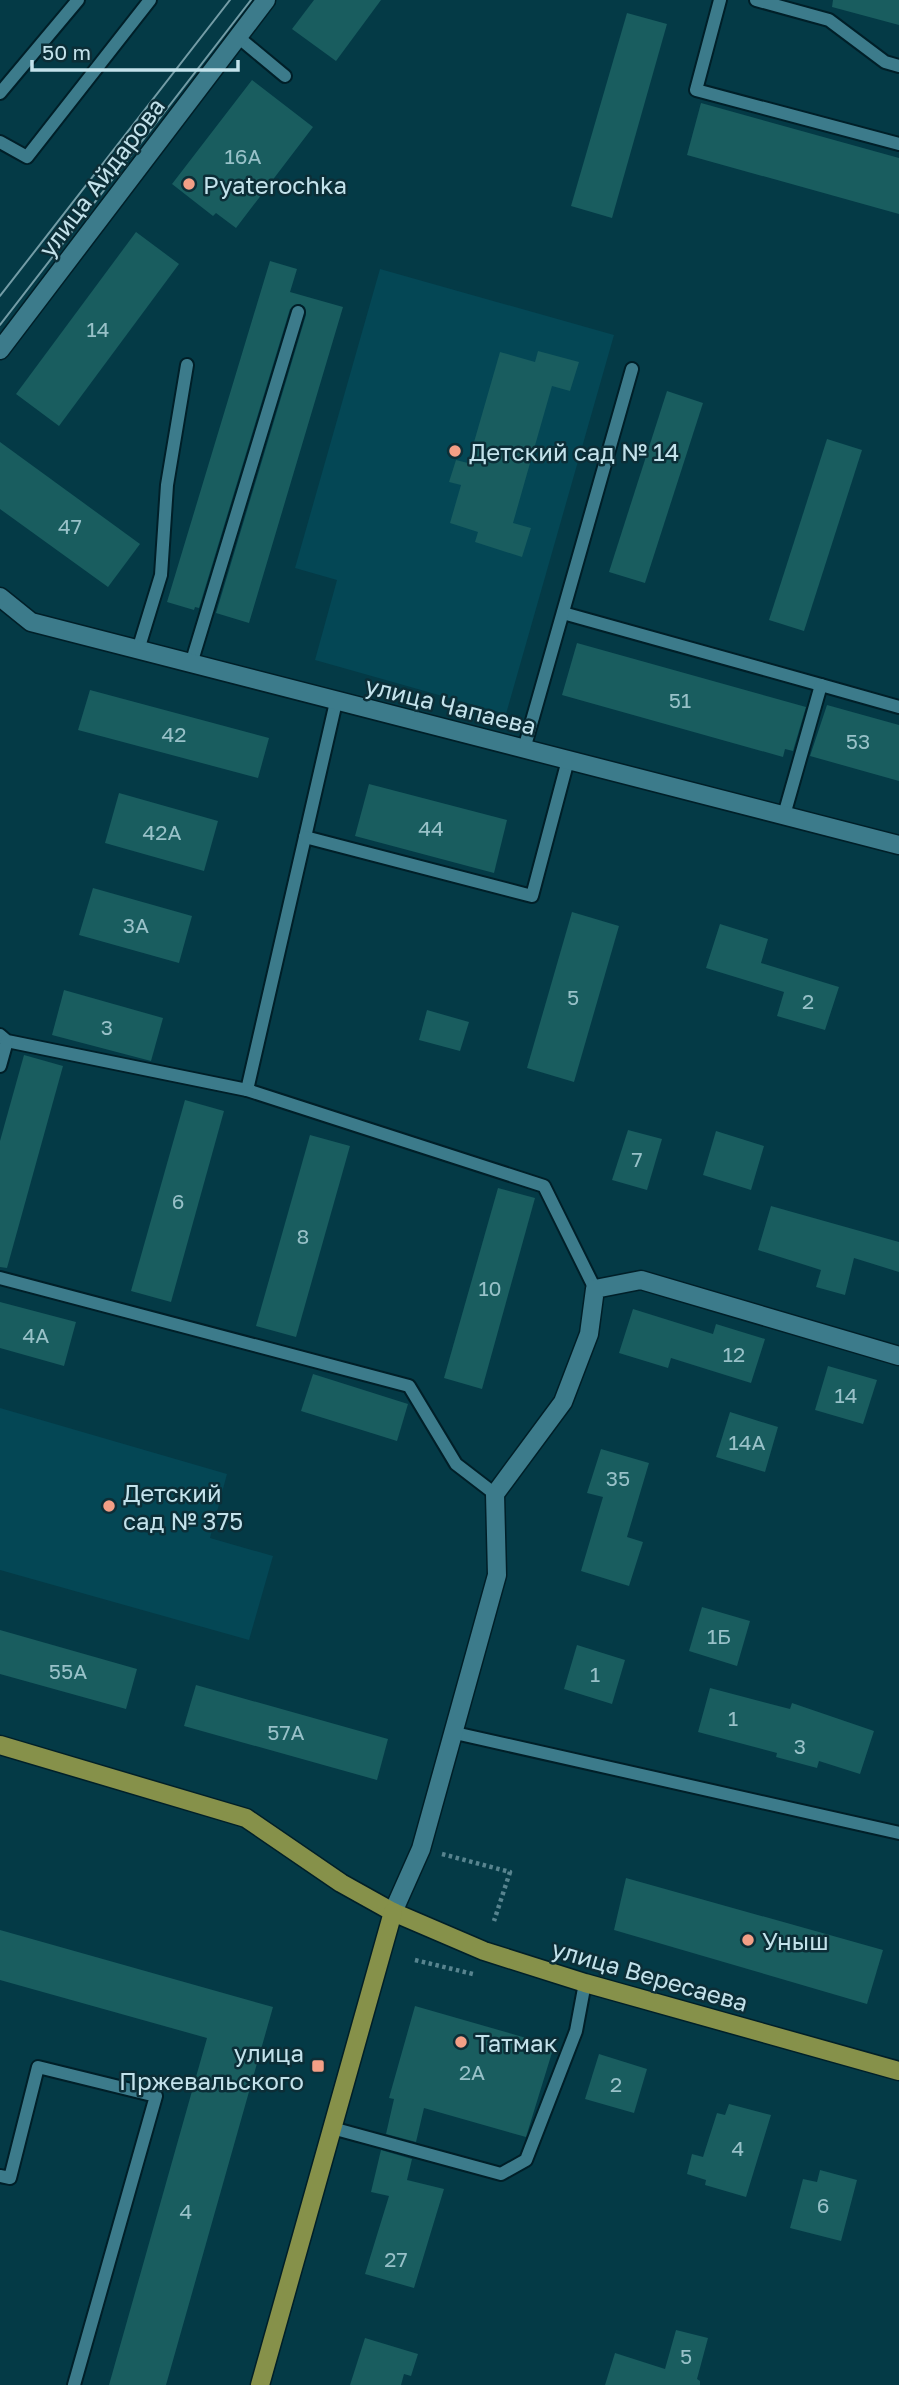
<svg xmlns="http://www.w3.org/2000/svg" width="899" height="2385" font-family="'Golos Text',sans-serif">
	<style>
		.built { fill: #044755 }
		.building { fill: #195d5f }
		.lines { fill: none; stroke-linecap: round; stroke-linejoin: round }
		.service-casing { stroke: #001f28; stroke-width: 16 }
		.minor-casing { stroke: #001f28; stroke-width: 21 }
		.tertiary-casing { stroke: #001f28; stroke-width: 21 }
		.primary-casing { stroke: #001f28; stroke-width: 21 }
		.path { stroke: #58848f; stroke-width: 4.5; stroke-dasharray: 3.5 3.5; stroke-linecap: butt }
		.service { stroke: #3c7b8b; stroke-width: 12 }
		.minor { stroke: #3c7b8b; stroke-width: 18 }
		.tertiary { stroke: #3c7b8b; stroke-width: 18 }
		.primary { stroke: #86914a; stroke-width: 18 }
		.tram { stroke: #739ca6; stroke-width: 2 }
		.poi-dot { fill: #f39f86; stroke: #0c2e37; stroke-width: 2.5 }
		.labels { text-anchor: middle; dominant-baseline: central; stroke-width: 5; stroke-linejoin: round; paint-order: stroke }
		.number-label { font-size: 21px; fill: #98c1c8 }
		.street-label { font-size: 24px; fill: #c3e2eb; stroke: #0c2e37 }
		.poi-label { font-size: 24px; fill: #c3e2eb; stroke: #0c2e37; text-anchor: start }
	</style>
	<rect width="100%" height="100%" fill="#043a46"/>
	<g class="built">
		<polygon points="380,269 614,335 506,714 315,660 337,580 295,568"/>
		<polygon points="0,1408 227,1474 210,1538 273,1556 249,1640 0,1570"/>
	</g>
	<g class="building">
		<polygon points="314,0 381,0 336,61 292,29"/>
		<polygon points="833,0 899,0 899,25 832,7"/>
		<polygon points="627,13 667,24 612,218 571,206"/>
		<polygon points="252,80 313,127 236,228 216,213 213,216 172,184"/>
		<polygon points="701,103 899,158 899,214 687,155"/>
		<polygon points="136,232 179,264 59,426 16,394"/>
		<polygon points="270,261 297,269 290,292 343,307 249,623 216,613 306,315 305,307 300,304 290,309 199,608 195,607 194,610 167,602"/>
		<polygon points="538,351 579,362 570,391 552,386 538,435 513,523 531,528 522,557 475,542 478,532 450,523 461,485 449,482 456,460 468,463 500,352 535,362"/>
		<polygon points="667,391 703,403 645,583 609,572"/>
		<polygon points="827,439 862,450 804,631 769,620"/>
		<polygon points="0,442 140,544 108,587 0,509"/>
		<polygon points="577,643 806,707 793,751 785,749 783,757 562,695"/>
		<polygon points="90,690 269,738 258,778 78,730"/>
		<polygon points="827,705 899,725 899,781 810,756"/>
		<polygon points="369,784 507,820 494,873 355,836"/>
		<polygon points="119,793 218,821 204,871 105,843"/>
		<polygon points="93,888 192,916 179,963 79,935"/>
		<polygon points="572,912 619,926 574,1082 527,1068"/>
		<polygon points="720,924 768,939 761,963 839,987 825,1030 777,1016 784,992 706,968"/>
		<polygon points="64,990 163,1018 151,1061 52,1035"/>
		<polygon points="427,1010 469,1022 460,1051 419,1040"/>
		<polygon points="24,1055 63,1066 7,1268 0,1267 0,1141"/>
		<polygon points="185,1100 224,1111 171,1302 131,1291"/>
		<polygon points="628,1130 662,1139 647,1190 612,1180"/>
		<polygon points="716,1131 764,1146 751,1190 703,1175"/>
		<polygon points="310,1135 350,1146 296,1337 256,1326"/>
		<polygon points="498,1188 535,1198 482,1389 444,1378"/>
		<polygon points="771,1206 899,1242 899,1272 854,1258 845,1295 816,1287 821,1270 758,1250"/>
		<polygon points="0,1302 76,1322 64,1366 0,1348"/>
		<polygon points="633,1309 713,1334 716,1324 765,1339 751,1383 671,1358 668,1368 619,1353"/>
		<polygon points="828,1366 877,1380 863,1424 815,1410"/>
		<polygon points="313,1374 408,1404 397,1441 301,1411"/>
		<polygon points="730,1412 778,1427 765,1472 716,1457"/>
		<polygon points="601,1449 649,1463 627,1537 643,1542 629,1586 581,1571 603,1497 587,1493"/>
		<polygon points="702,1607 750,1621 737,1666 689,1651"/>
		<polygon points="0,1630 137,1669 126,1709 0,1674"/>
		<polygon points="577,1645 625,1660 612,1704 564,1689"/>
		<polygon points="196,1685 388,1739 377,1780 184,1726"/>
		<polygon points="710,1688 790,1709 792,1703 874,1731 860,1774 819,1761 817,1768 776,1757 777,1753 698,1732"/>
		<polygon points="626,1878 883,1950 867,2004 614,1930"/>
		<polygon points="0,1930 273,2007 166,2385 109,2385 207,2038 0,1980"/>
		<polygon points="415,2006 554,2046 526,2137 424,2108 416,2142 386,2134 394,2099 389,2098"/>
		<polygon points="599,2054 647,2069 634,2113 585,2099"/>
		<polygon points="729,2104 771,2115 746,2197 705,2185 706,2180 687,2174 692,2154 703,2157 717,2113 725,2115"/>
		<polygon points="381,2150 412,2159 407,2180 444,2189 414,2288 365,2274 389,2196 371,2192"/>
		<polygon points="820,2170 857,2180 841,2241 790,2228 803,2179 817,2182"/>
		<polygon points="676,2330 708,2338 697,2379 700,2381 700,2385 605,2385 615,2353 665,2369"/>
		<polygon points="365,2338 418,2354 411,2376 404,2374 401,2385 350,2385"/>
	</g>
	<g class="lines">
		<defs>
			<g id="service">
				<polyline points="720,0 696,90 899,144"/>
				<polyline points="756,0 829,20 885,62 899,66"/>
				<polyline points="238,37 285,76"/>
				<polyline points="0,93 78,0"/>
				<polyline points="0,142 27,157 150,0"/>
				<polyline points="563,613 821,685"/>
				<polyline points="138,650 161,575 167,485 187,365"/>
				<polyline points="191,664 298,312"/>
				<polyline points="336,702 247,1090 544,1186 595,1289"/>
				<polyline points="524,749 632,369"/>
				<polyline points="784,815 821,685 899,707"/>
				<polyline points="305,837 532,896 568,760"/>
				<polyline points="0,1035 7,1041 247,1090"/>
				<polyline points="0,1066 7,1041"/>
				<polyline points="0,1278 409,1386 456,1464 495,1494"/>
				<polyline points="455,1733 899,1833"/>
				<polyline points="332,2128 501,2174 526,2160 576,2031 585,1983"/>
				<polyline points="0,2176 10,2178 38,2067 156,2096 74,2385"/>
			</g>
			<g id="minor">
				<polyline points="0,597 31,622 899,845"/>
				<polyline points="393,1912 421,1849 497,1575 495,1494 563,1402 589,1334 595,1289 641,1280 899,1356"/>
			</g>
			<polyline id="tertiary" points="0,350 266,0"/>
			<g id="primary">
				<polyline points="0,1745 246,1818 341,1883 393,1912 484,1951 585,1983 899,2071"/>
				<polyline points="260,2385 393,1912"/>
			</g>
		</defs>
		<use href="#service" class="service-casing"/>
		<use href="#minor" class="minor-casing"/>
		<use href="#tertiary" class="tertiary-casing"/>
		<use href="#primary" class="primary-casing"/>
		<g class="path">
			<polyline points="442,1854 510,1872 494,1921"/>
			<polyline points="415,1960 473,1974"/>
		</g>
		<use href="#service" class="service"/>
		<use href="#minor" class="minor"/>
		<use href="#tertiary" class="tertiary"/>
		<use href="#primary" class="primary"/>
		<g class="tram">
			<polyline points="0,296 230,0"/>
			<polyline points="0,325 251,0"/>
		</g>
	</g>
	<g class="poi-dot">
		<circle cx="189" cy="184" r="7"/>
		<circle cx="455" cy="451" r="7"/>
		<circle cx="109" cy="1506" r="7"/>
		<circle cx="748" cy="1940" r="7"/>
		<circle cx="461" cy="2042" r="7"/>
		<rect x="311" y="2059" width="14" height="14" rx="3.5"/>
	</g>
	<g class="labels">
		<g class="number-label">
			<text x="243" y="156">16А</text>
			<text x="98" y="329">14</text>
			<text x="70" y="526">47</text>
			<text x="680" y="700">51</text>
			<text x="174" y="734">42</text>
			<text x="858" y="741">53</text>
			<text x="431" y="828">44</text>
			<text x="162" y="832">42А</text>
			<text x="136" y="925">3А</text>
			<text x="573" y="997">5</text>
			<text x="808" y="1001">2</text>
			<text x="107" y="1027">3</text>
			<text x="637" y="1159">7</text>
			<text x="178" y="1201">6</text>
			<text x="303" y="1236">8</text>
			<text x="490" y="1288">10</text>
			<text x="36" y="1335">4А</text>
			<text x="734" y="1354">12</text>
			<text x="846" y="1395">14</text>
			<text x="747" y="1442">14А</text>
			<text x="618" y="1478">35</text>
			<text x="719" y="1636">1Б</text>
			<text x="68" y="1671">55А</text>
			<text x="595" y="1674">1</text>
			<text x="733" y="1718">1</text>
			<text x="286" y="1732">57А</text>
			<text x="800" y="1746">3</text>
			<text x="472" y="2072">2А</text>
			<text x="616" y="2084">2</text>
			<text x="738" y="2148">4</text>
			<text x="823" y="2205">6</text>
			<text x="186" y="2211">4</text>
			<text x="396" y="2259">27</text>
			<text x="686" y="2356">5</text>
		</g>
		<g class="street-label">
			<text transform="translate(101 177) rotate(-53)">улица Айдарова</text>
			<text transform="translate(451 705) rotate(14)">улица Чапаева</text>
			<text transform="translate(650 1975) rotate(16)">улица Вересаева</text>
		</g>
		<g class="poi-label">
			<text x="203" y="184">Pyaterochka</text>
			<text x="469" y="451">Детский сад № 14</text>
			<text x="123" y="1492">Детский<tspan x="123" dy="28">сад № 375</tspan></text>
			<text x="762" y="1940">Уныш</text>
			<text x="475" y="2042">Татмак</text>
			<text x="304" y="2052" text-anchor="end">улица<tspan x="304" dy="28">Пржевальского</tspan></text>
		</g>
	</g>
	<path d="M32 60v10h206v-10" fill="none" stroke="#c3e2eb" stroke-width="3.5"/>
	<text x="42" y="60" font-size="21" fill="#c3e2eb" stroke="#0c2e37" stroke-width="5" paint-order="stroke">50 m</text>
</svg>
